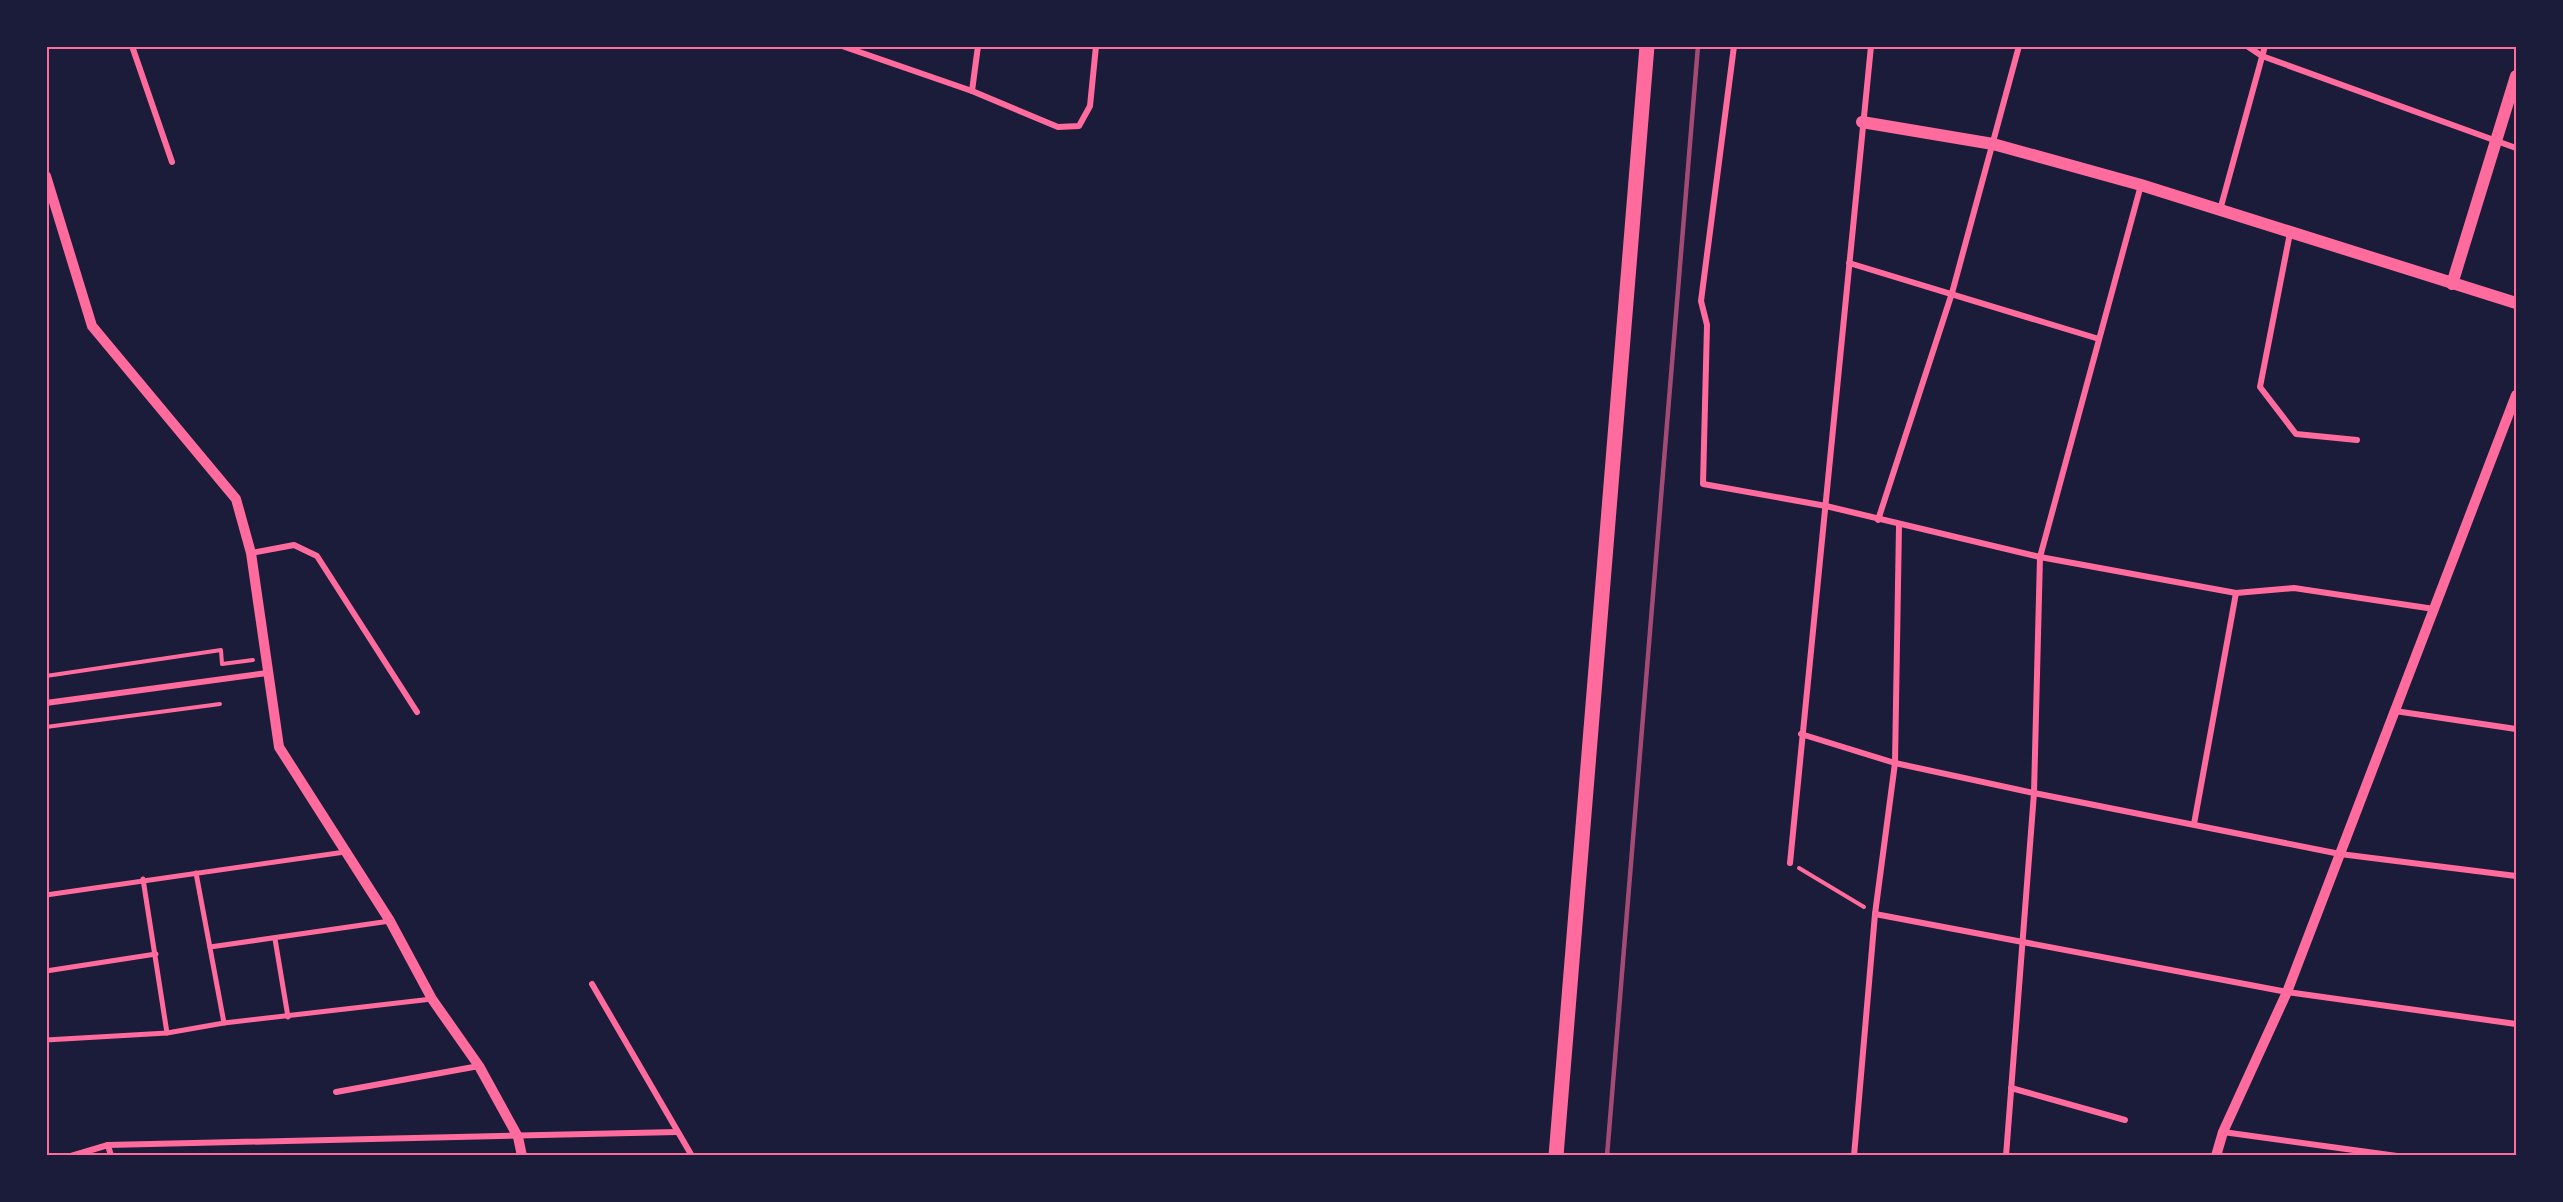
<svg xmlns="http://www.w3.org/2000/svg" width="2563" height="1202" font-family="Overpass,sans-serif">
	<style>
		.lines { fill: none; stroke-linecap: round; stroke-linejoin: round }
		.path { stroke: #ff6b9d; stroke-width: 4 }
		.pedestrian { stroke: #ff6b9d; stroke-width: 5 }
		.minor { stroke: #ff6b9d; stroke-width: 6 }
		.tertiary { stroke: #ff6b9d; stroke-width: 10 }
		.secondary { stroke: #ff6b9d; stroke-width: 12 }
		.primary { stroke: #ff6b9d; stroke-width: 15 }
		.rail { stroke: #a44b75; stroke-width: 4.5 }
		.neatline { fill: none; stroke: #ff6b9d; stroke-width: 2 }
	</style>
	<rect width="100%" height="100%" fill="#1b1b3a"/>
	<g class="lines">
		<g class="path">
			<polyline points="46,676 221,650 222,664 253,660"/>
			<polyline points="46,727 220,704"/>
			<polyline points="1799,868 1864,907"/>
		</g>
		<g class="pedestrian">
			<polyline points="196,873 224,1023"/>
			<polyline points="143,879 167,1033"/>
			<polyline points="46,895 345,852"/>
			<polyline points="275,939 288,1017"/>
			<polyline points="210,947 390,921"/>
			<polyline points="46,971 156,954"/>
			<polyline points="46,1040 167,1033 224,1023 432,999"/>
		</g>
		<g class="minor">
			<polyline points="132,46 172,162"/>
			<polyline points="842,46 972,91 1058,127 1079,126 1090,106 1096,46"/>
			<polyline points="1734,46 1701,301 1707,325 1703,484 1826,506 2040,557 2236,593 2294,588 2434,609"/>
			<polyline points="2247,46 2262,56 2516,148"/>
			<polyline points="972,91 978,46"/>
			<polyline points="2220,210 2265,46"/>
			<polyline points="2290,233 2260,387 2296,434 2357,440"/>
			<polyline points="1849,263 2099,339"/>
			<polyline points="1878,520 1952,293 2019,46"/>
			<polyline points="251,553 294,545 317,556 417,712"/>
			<polyline points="46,703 267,673"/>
			<polyline points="2395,711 2516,729"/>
			<polyline points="1801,734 1895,763 2034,793 2340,854 2516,876"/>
			<polyline points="2194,824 2236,593"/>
			<polyline points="1790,863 1871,46"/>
			<polyline points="1875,914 2287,992 2516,1024"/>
			<polyline points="592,984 692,1156"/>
			<polyline points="2011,1088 2125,1120"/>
			<polyline points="336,1092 479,1066"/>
			<polyline points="2223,1132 2397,1156"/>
			<polyline points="108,1145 111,1156"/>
			<polyline points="71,1156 108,1145 677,1132"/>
			<polyline points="1854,1156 1875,914 1895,763 1899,525"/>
			<polyline points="2006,1156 2034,793 2040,557 2141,185"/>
		</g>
		<g class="tertiary">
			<polyline points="46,176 92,326 236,499 251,553 279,747 390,921 432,999 479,1066 518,1137 522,1156"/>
			<polyline points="2216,1156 2223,1132 2287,992 2516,395"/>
		</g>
		<g class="secondary">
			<polyline points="1862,122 1993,144 2141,185 2516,303"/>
			<polyline points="2452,284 2516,76"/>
		</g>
		<polyline class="primary" points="1556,1156 1647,46"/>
		<polyline class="rail" points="1607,1156 1698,46"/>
	</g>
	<rect width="2563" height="1202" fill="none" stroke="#1b1b3a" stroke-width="96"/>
	<rect x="48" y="48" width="2467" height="1106" class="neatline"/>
</svg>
